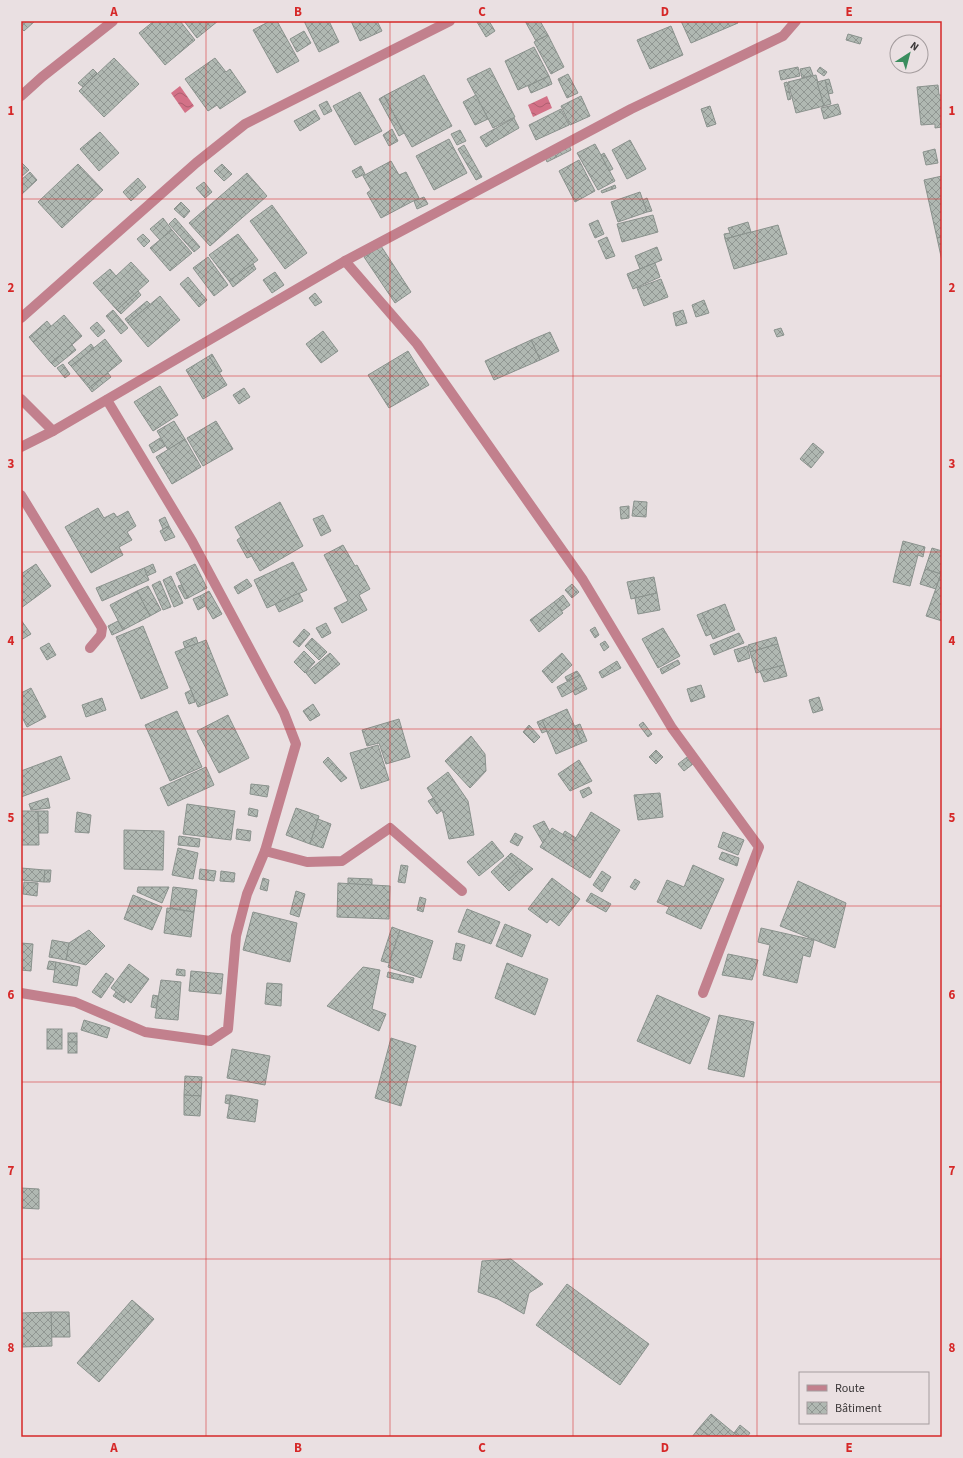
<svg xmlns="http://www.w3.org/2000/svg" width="963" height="1458" font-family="'Source Sans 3',sans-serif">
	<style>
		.water { fill: url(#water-waves) }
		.building { fill: url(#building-cross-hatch); stroke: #8a928d }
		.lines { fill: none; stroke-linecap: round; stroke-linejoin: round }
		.minor { stroke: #c2808d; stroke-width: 10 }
		.grid { fill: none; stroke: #d62828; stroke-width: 1; stroke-opacity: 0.55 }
		.neatline { fill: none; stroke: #d62828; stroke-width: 1.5 }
		.grid-label { font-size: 13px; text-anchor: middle; font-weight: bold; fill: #d62828 }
	</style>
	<defs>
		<pattern id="water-waves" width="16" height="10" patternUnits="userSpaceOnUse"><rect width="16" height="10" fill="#d37187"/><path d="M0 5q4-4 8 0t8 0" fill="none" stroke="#ac5e6f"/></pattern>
		<pattern id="building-cross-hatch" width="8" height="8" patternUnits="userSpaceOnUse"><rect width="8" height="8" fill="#b0b8b2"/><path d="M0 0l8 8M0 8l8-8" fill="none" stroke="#909692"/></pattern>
	</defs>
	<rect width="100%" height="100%" fill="#eae0e2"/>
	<g class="water">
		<polygon points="180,86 194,106 185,113 171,93"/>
		<polygon points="547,96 552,108 533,117 528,105"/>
	</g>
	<g class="building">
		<polygon points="21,21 35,21 24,31 21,28"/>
		<polygon points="154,21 180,21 195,40 165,65 139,33"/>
		<polygon points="184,21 218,21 197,38"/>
		<polygon points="270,21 277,21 299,61 277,73 253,30"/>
		<polygon points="304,21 329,21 339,42 319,52"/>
		<polygon points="351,21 377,21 382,31 360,41"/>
		<polygon points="479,21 489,21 495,31 486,37 477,22"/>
		<polygon points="525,21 540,21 548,35 536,41"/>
		<polygon points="681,21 737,21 738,23 691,43"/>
		<polygon points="671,26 683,55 650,69 637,40"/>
		<polygon points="304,31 311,43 297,52 290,39"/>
		<polygon points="848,34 862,38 860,44 846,40"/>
		<polygon points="548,35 564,67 551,74 534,42"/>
		<polygon points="534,47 549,76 518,90 505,61"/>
		<polygon points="114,58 139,84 104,117 79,91"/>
		<polygon points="215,58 226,72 230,69 246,92 220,109 217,105 208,111 185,79"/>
		<polygon points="798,67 800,76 781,80 779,71"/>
		<polygon points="810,67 813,75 802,78 800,69"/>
		<polygon points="820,67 827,72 824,76 817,71"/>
		<polygon points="490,68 515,117 493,128 467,79"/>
		<polygon points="93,69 97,73 83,87 78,83"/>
		<polygon points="568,74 578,93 567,98 558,79"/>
		<polygon points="424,75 452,126 412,147 384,96"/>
		<polygon points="816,75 824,106 796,113 788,82"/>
		<polygon points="549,76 552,84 531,93 528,86"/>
		<polygon points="829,79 833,93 828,94 825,80"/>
		<polygon points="825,80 831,104 824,106 817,82"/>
		<polygon points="787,82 791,99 788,100 784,83"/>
		<polygon points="938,85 939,95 942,95 942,127 935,128 935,124 921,125 917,87"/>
		<polygon points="360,92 382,131 355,145 333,106"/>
		<polygon points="476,95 488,119 475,125 463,102"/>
		<polygon points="384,96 404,133 399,136 379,99"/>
		<polygon points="581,96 590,116 570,125 561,106"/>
		<polygon points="327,101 332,111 324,115 319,105"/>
		<polygon points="838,104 841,114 824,119 821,108"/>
		<polygon points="710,106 716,124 707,127 701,109"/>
		<polygon points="561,109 569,125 536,140 529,125"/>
		<polygon points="315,110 320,119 300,131 294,121"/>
		<polygon points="514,118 519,128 486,147 480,137"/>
		<polygon points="392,129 398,141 389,146 383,135"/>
		<polygon points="460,130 466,141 457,145 451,134"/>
		<polygon points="100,132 119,153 99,171 80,149"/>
		<polygon points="449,139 467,173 434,190 416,156"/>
		<polygon points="630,140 646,169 627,179 612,150"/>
		<polygon points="595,144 615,181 598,190 577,153"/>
		<polygon points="464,145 482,177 476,180 458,149"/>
		<polygon points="569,145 571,150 547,162 545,157"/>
		<polygon points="935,149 938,163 926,165 923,152"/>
		<polygon points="604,153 613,169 609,171 601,155"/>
		<polygon points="579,160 595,191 575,202 559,171"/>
		<polygon points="391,161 399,175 406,172 419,198 381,218 367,193 371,190 363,176"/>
		<polygon points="21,162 29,170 21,177"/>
		<polygon points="78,164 103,190 62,228 38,202"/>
		<polygon points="222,164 232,174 224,181 214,171"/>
		<polygon points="361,166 365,174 356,178 352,171"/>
		<polygon points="30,172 37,180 21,195 21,180"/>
		<polygon points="247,173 267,196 210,246 189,223"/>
		<polygon points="942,176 942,237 937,238 924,180"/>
		<polygon points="138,178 146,187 131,201 123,192"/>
		<polygon points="204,182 212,192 205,198 196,188"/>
		<polygon points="615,185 616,188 602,193 601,191"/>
		<polygon points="640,192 647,212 618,222 611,202"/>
		<polygon points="424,197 428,204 417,209 414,201"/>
		<polygon points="647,198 652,211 647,212 643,200"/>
		<polygon points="181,202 190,211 184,218 174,209"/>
		<polygon points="272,205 307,253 285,269 250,221"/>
		<polygon points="653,215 658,232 622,242 617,224"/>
		<polygon points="163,218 172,230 160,240 150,229"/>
		<polygon points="175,218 200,247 194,252 169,224"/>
		<polygon points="598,220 604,234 595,238 589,224"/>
		<polygon points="748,222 751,232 725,239 724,234 730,233 728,228"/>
		<polygon points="778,225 787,254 734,269 725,239"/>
		<polygon points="172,230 192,253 170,271 150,248"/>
		<polygon points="143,234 150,241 144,247 137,239"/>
		<polygon points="238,234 258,260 229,281 209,255"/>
		<polygon points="607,237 615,256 606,259 598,241"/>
		<polygon points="942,237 942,261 937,238"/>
		<polygon points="381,246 411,292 395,303 364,257"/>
		<polygon points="657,247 662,260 640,269 635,256"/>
		<polygon points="208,257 228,285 214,296 193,268"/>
		<polygon points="131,262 149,281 117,310 100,291"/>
		<polygon points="655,263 660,277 633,289 627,274"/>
		<polygon points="253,264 256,269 233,287 229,281"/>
		<polygon points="110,269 116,276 100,291 93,283"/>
		<polygon points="275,272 284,285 272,293 263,280"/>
		<polygon points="188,277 207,300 199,307 180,284"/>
		<polygon points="661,279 668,297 644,306 637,288"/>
		<polygon points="138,291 141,295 121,314 117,310"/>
		<polygon points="315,293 322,302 315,306 309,298"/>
		<polygon points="160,296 180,320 148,347 128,323"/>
		<polygon points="704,300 709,313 696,317 692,305"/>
		<polygon points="147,301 150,304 128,323 125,319"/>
		<polygon points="113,310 128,328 121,334 106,316"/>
		<polygon points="683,310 687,323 676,326 673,313"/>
		<polygon points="64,315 82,336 51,363 33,342"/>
		<polygon points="47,321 51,326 33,342 29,337"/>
		<polygon points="97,322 105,331 98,337 90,328"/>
		<polygon points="781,328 784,335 777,337 774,330"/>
		<polygon points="323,331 338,351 321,363 306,344"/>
		<polygon points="550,332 559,351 540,360 531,340"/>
		<polygon points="105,339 122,361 89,388 71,366"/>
		<polygon points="531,340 540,360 494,380 485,361"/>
		<polygon points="91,344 94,348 71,366 68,363"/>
		<polygon points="72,345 76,350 55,367 51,363"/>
		<polygon points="408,351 429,385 389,408 368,375"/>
		<polygon points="212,354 222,371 219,373 209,356"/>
		<polygon points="209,356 227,385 203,399 186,370"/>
		<polygon points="63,364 70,374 65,378 57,368"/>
		<polygon points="108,373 111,377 92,392 89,388"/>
		<polygon points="160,386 178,415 153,431 134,402"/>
		<polygon points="244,388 250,397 239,404 233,395"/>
		<polygon points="174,421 185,439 168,450 157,431"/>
		<polygon points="216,421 233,449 203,466 187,438"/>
		<polygon points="160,438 165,446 153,453 149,445"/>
		<polygon points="185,439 201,467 172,484 156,457"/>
		<polygon points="813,443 824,452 811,468 800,459"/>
		<polygon points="634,501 647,502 646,517 632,516"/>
		<polygon points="280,502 303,546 260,571 235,527"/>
		<polygon points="629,506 629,518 621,519 620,507"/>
		<polygon points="98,508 104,518 114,513 117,517 128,511 136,526 127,532 132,540 119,547 123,555 91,573 65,527"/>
		<polygon points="323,515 331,531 321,536 313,519"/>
		<polygon points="165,517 169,526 163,529 159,520"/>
		<polygon points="169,526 175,537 165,541 160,531"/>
		<polygon points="241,537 252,556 247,558 237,540"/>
		<polygon points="903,541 925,547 923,557 918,555 910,586 893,582"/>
		<polygon points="343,545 355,566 357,565 370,589 359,595 367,610 342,623 334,608 348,601 324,555"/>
		<polygon points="932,548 942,551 941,574 925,569"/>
		<polygon points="293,562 307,590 267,608 254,580"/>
		<polygon points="36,564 51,586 21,608 21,574"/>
		<polygon points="153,564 156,572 147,576 144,568"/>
		<polygon points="195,564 207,588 188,598 176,573"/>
		<polygon points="144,568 149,580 102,601 96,588"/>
		<polygon points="925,569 941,574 936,589 920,584"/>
		<polygon points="941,574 942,575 942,621 926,616"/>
		<polygon points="171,576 183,603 174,607 163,580"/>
		<polygon points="654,577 657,593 631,599 627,582"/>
		<polygon points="247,579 252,586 238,594 234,587"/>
		<polygon points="160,581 171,607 163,610 152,585"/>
		<polygon points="572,584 579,592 572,598 565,590"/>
		<polygon points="181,585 188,598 185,599 178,586"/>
		<polygon points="148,586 161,610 150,616 137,591"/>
		<polygon points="137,591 150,616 123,630 110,605"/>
		<polygon points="209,591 222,614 213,619 200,596"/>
		<polygon points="299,593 303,601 279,612 275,604"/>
		<polygon points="657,593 660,610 638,614 635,598"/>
		<polygon points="563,595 570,605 562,611 554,602"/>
		<polygon points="200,596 205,606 198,610 193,599"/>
		<polygon points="554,602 563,613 539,632 530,620"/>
		<polygon points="725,604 735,630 713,639 702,613"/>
		<polygon points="702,613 711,634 706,636 697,615"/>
		<polygon points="21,620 31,634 21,640"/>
		<polygon points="118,621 123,630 112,635 108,626"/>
		<polygon points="326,623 331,633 322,638 316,628"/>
		<polygon points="143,626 168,688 141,699 116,637"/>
		<polygon points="595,627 599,635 595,638 590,630"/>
		<polygon points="663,628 680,656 658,668 642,639"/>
		<polygon points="304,629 310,634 299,647 293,642"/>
		<polygon points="739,633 744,643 714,655 710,645"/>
		<polygon points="196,637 198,643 185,648 183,642"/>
		<polygon points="776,637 778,644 750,652 748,645"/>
		<polygon points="312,638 327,652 319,660 305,646"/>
		<polygon points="206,640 228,695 198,707 175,652"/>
		<polygon points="605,641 609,647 604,651 600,644"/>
		<polygon points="49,643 56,655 47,660 40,648"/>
		<polygon points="778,644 784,665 756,673 750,652"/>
		<polygon points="747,646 750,658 738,662 734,650"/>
		<polygon points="304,651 315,662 305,673 294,662"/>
		<polygon points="330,653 340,664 315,684 306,673"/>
		<polygon points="562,653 572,665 552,683 542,671"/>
		<polygon points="678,660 680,664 662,674 660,669"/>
		<polygon points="617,661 621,668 602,678 599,672"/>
		<polygon points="784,665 787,676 764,682 760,671"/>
		<polygon points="577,671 580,675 567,681 565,677"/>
		<polygon points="580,675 585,685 562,697 557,687"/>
		<polygon points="585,685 587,689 575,695 573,691"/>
		<polygon points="701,685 705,697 691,702 687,689"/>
		<polygon points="31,688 46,717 27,727 21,715 21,693"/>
		<polygon points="191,690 195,702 189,704 185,693"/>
		<polygon points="819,697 823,710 813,713 809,700"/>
		<polygon points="102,698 106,710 86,717 82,705"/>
		<polygon points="313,704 320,715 310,721 303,711"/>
		<polygon points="567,709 582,743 556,754 542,720"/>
		<polygon points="177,711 202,767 170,781 145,725"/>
		<polygon points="228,715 249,758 219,773 197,731"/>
		<polygon points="399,719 410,757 386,764 379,743 367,746 362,730"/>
		<polygon points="542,720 547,731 542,733 537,722"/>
		<polygon points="643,722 652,734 648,737 639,725"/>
		<polygon points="580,724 587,741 582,743 575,726"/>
		<polygon points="529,725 540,737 534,743 523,732"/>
		<polygon points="471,736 485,754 486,771 470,788 445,761"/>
		<polygon points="378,745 389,780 361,789 350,753"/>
		<polygon points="656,750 663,757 656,764 649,757"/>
		<polygon points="61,756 70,779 21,797 21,771"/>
		<polygon points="328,757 347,778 341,782 323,762"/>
		<polygon points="687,757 693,764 684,771 678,764"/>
		<polygon points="579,760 592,781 570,791 558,774"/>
		<polygon points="206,767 214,785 168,806 160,788"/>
		<polygon points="448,772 468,801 474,835 449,839 443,813 427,788"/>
		<polygon points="251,784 269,786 267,797 250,794"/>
		<polygon points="589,787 592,793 583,798 580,791"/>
		<polygon points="660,793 663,817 638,820 634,795"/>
		<polygon points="48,798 50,808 31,810 29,804"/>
		<polygon points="433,798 441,811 437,814 428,801"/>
		<polygon points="187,804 235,811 231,840 183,834"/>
		<polygon points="249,808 258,810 257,817 248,815"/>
		<polygon points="296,808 319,816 310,844 286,835"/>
		<polygon points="21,811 38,811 39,845 21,845"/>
		<polygon points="38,811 48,811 48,833 39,833"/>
		<polygon points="77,812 91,815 89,833 75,832"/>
		<polygon points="591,812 620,830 590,878 540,847 552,828 574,841"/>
		<polygon points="318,819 331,824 323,848 310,844"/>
		<polygon points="544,821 550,832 543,843 533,826"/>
		<polygon points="237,829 251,831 250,841 236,839"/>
		<polygon points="124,830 164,831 163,870 124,869"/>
		<polygon points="565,831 576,838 574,841 563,834"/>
		<polygon points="723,832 744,840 738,855 718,847"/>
		<polygon points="515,833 523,837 518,846 510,842"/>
		<polygon points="179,836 200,839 199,847 178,845"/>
		<polygon points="492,841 504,856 479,876 467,862"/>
		<polygon points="178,848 198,853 193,879 172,875"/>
		<polygon points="722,852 739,858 737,866 719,859"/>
		<polygon points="511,853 533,869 526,875 508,856"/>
		<polygon points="508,856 520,869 503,885 491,872"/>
		<polygon points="401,865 408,866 405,883 398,882"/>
		<polygon points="693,865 724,879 701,929 666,913 669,907 657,902 667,880 684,887"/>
		<polygon points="21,868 45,870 44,882 21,880"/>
		<polygon points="200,869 216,871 214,881 199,879"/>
		<polygon points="520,869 526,875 509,891 503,885"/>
		<polygon points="45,870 51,870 50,882 44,882"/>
		<polygon points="221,871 235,873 234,882 220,881"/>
		<polygon points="602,871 611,877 602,892 593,885"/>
		<polygon points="263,878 269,880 267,891 260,889"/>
		<polygon points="348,878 372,879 372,885 348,884"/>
		<polygon points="552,878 580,899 559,926 550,919 547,923 528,909"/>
		<polygon points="635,879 640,882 635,890 630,887"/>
		<polygon points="798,881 846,903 835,948 780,926"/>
		<polygon points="24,882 38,883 37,896 23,894"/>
		<polygon points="338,883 390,886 389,919 337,917"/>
		<polygon points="138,887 169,887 162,903 137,892"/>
		<polygon points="173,887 197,890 194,912 170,908"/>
		<polygon points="296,891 305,894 299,917 290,914"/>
		<polygon points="591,893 611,904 606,912 586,901"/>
		<polygon points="133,895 162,907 152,930 124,919"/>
		<polygon points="420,897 426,899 423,912 417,910"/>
		<polygon points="167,908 194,912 191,937 164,933"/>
		<polygon points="467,909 500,922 491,944 458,932"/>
		<polygon points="253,912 297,923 290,962 243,950"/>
		<polygon points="505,924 531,935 522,957 496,946"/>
		<polygon points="392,927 400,930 389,963 381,961"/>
		<polygon points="761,928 814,940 810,957 803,955 797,983 763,975 770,945 758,942"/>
		<polygon points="89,930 105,946 86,965 66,960 69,943"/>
		<polygon points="400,930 433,941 421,978 388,967"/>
		<polygon points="52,940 69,943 66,960 49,957"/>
		<polygon points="21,943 33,944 31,971 21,970"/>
		<polygon points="456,943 465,945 461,961 453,959"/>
		<polygon points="728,954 758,960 752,980 722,975"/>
		<polygon points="49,961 56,962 55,970 47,969"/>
		<polygon points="56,962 80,967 77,986 53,982"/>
		<polygon points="507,963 548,979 535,1015 495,998"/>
		<polygon points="129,964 149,979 131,1003 111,988"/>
		<polygon points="363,967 380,970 372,1009 386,1014 379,1031 327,1006"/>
		<polygon points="177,969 185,970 185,976 176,975"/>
		<polygon points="191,971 223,974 221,994 189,991"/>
		<polygon points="388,972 414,978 413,983 387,977"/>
		<polygon points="106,973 114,979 101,998 92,992"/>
		<polygon points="161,980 181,982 178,1020 155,1018"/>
		<polygon points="267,983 282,984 281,1006 265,1004"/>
		<polygon points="116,992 126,1000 124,1003 113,996"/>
		<polygon points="153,995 158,996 156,1008 151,1007"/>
		<polygon points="657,995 710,1018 690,1064 637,1041"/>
		<polygon points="719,1015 754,1022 744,1077 708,1069"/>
		<polygon points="84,1020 110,1028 107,1038 81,1030"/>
		<rect x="47" y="1029" width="15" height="20"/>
		<rect x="68" y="1033" width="9" height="9"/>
		<polygon points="391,1038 416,1046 401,1106 375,1098"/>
		<rect x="68" y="1042" width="9" height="11"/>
		<polygon points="232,1049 270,1056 265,1085 227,1078"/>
		<polygon points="185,1076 202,1077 201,1096 184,1095"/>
		<polygon points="184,1095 201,1096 200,1116 184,1115"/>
		<polygon points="226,1095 231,1095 229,1104 225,1103"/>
		<polygon points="231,1095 258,1100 255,1122 227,1118"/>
		<polygon points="21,1188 39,1189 39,1209 21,1208"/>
		<polygon points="511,1259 543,1284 529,1293 524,1314 498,1299 478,1292 482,1261"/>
		<polygon points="567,1284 649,1344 620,1385 536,1325"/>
		<polygon points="132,1300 154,1319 99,1382 77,1363"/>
		<polygon points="51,1312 69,1312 70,1337 51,1337"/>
		<polygon points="51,1312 52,1346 21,1347 21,1313"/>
		<polygon points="711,1414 734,1433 740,1437 711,1437 699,1428"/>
		<polygon points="740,1425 750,1433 747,1437 740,1437 734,1433"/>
		<polygon points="699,1428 711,1437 692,1437"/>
	</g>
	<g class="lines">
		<g class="minor">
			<polyline points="21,96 42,77 113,21"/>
			<polyline points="345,261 417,344 583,580 672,728 759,847 703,993"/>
			<polyline points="21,318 196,163 245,124 450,21"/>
			<polyline points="21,399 53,431"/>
			<polyline points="21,447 53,431 345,261 631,109 783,36 796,21"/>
			<polyline points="21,495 102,628 101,635 90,648"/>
			<polyline points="265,851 307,862 342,861 390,828 462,891"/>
			<polyline points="21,993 75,1002 145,1032 210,1041 228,1029 236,936 247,894 265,851 296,744 284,713 192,541 107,400"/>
		</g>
	</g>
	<path class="grid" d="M 206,21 L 206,1437M 390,21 L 390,1437M 573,21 L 573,1437M 757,21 L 757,1437M 21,199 L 942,199M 21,376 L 942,376M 21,552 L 942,552M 21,729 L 942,729M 21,906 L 942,906M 21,1082 L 942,1082M 21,1259 L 942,1259"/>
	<rect width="963" height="1458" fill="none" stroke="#eae0e2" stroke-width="44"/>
	<rect x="799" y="1372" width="130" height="52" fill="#eae0e2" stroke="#a49c9e"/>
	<rect x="807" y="1385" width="20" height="6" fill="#c2808d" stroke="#a49c9e"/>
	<text x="835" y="1392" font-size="12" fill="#3a3637">Route</text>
	<rect x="807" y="1402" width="20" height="12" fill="url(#building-cross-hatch)" stroke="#a49c9e"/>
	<text x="835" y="1412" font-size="12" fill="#3a3637">Bâtiment</text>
	<g transform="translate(909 54) rotate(36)"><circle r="19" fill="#eae0e2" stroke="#a49c9e"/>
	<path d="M0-3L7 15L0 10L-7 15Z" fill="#3a8d5e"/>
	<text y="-6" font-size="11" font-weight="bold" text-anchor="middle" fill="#3a3637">N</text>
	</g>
	<rect x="22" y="22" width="919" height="1414" class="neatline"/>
	<g class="grid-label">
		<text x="114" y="16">A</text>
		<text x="298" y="16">B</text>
		<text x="482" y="16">C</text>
		<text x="665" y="16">D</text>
		<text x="849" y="16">E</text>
		<text x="11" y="115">1</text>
		<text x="952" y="115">1</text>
		<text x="11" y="292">2</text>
		<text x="952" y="292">2</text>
		<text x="11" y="468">3</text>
		<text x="952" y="468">3</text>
		<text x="11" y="645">4</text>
		<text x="952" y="645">4</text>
		<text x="11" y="822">5</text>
		<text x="952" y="822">5</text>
		<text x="11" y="999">6</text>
		<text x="952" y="999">6</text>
		<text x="11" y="1175">7</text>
		<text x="952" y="1175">7</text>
		<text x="11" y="1352">8</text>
		<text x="952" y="1352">8</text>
		<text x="114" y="1452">A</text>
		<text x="298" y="1452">B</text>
		<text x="482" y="1452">C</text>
		<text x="665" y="1452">D</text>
		<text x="849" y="1452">E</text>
	</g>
</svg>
